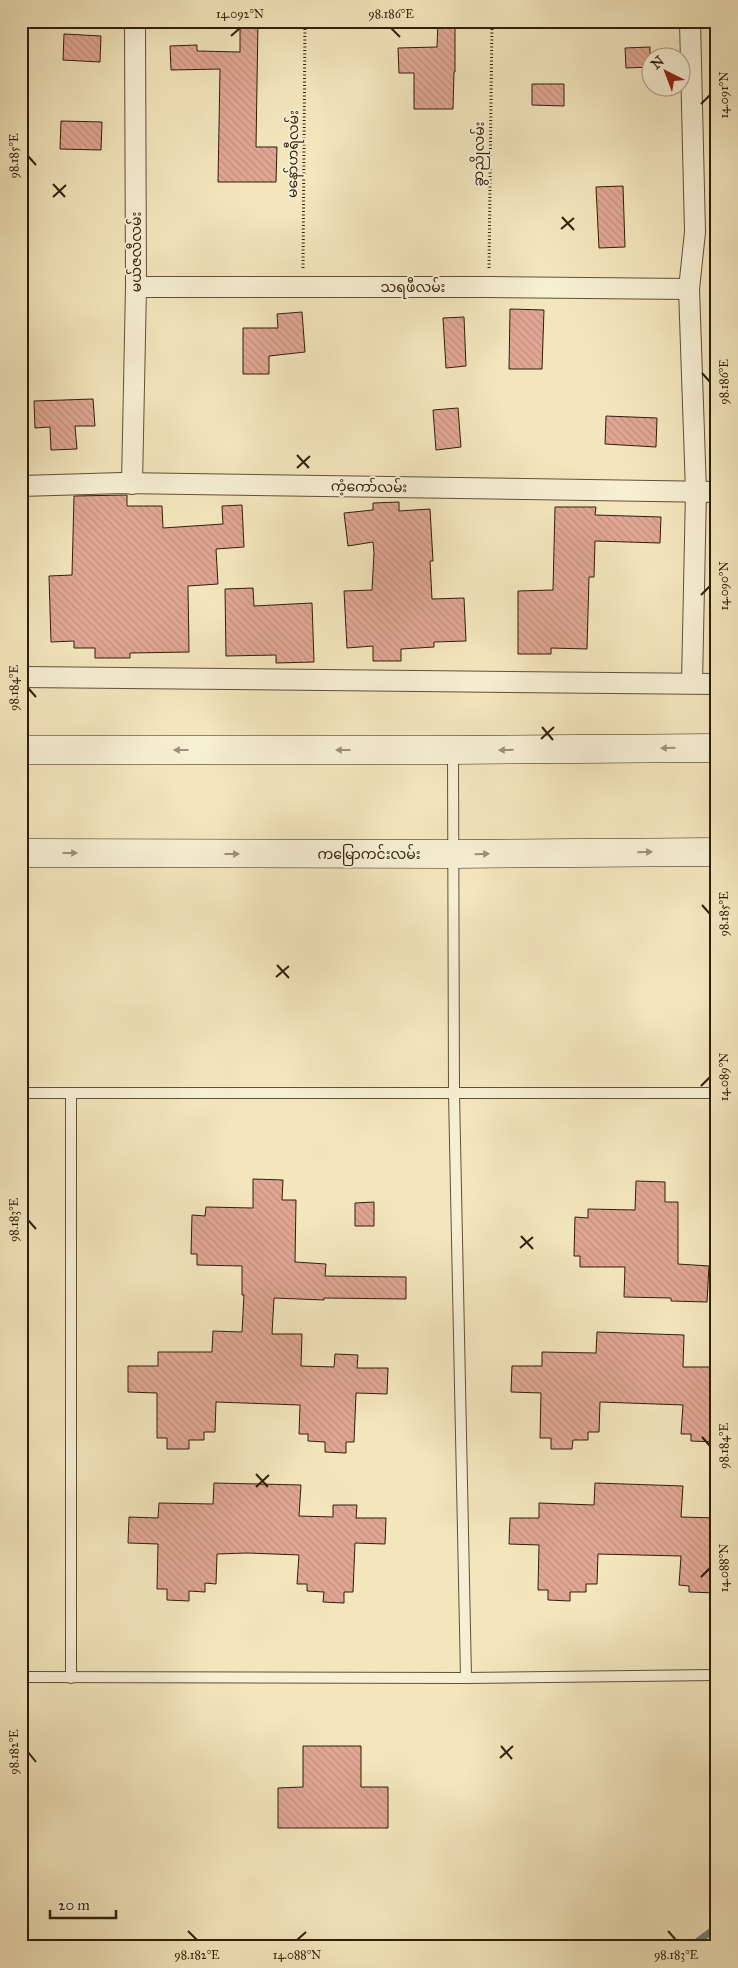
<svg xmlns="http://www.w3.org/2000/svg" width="738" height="1968" font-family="'IM FELL Great Primer','Noto Sans Myanmar',serif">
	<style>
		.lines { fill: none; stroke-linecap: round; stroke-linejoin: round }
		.stream { stroke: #737d76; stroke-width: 7 }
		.building { fill: url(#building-back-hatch); stroke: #301e0c }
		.lane-casing { stroke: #615038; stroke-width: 12 }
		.street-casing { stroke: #615038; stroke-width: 22 }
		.secondary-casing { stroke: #301e0c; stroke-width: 29 }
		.path { stroke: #301e0c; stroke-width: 3; stroke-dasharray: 1 2.5; stroke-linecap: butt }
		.lane { stroke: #f7efd4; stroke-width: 10 }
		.street { stroke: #f7efd4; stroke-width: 20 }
		.secondary { stroke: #f7efd4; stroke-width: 28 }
		.oneway { fill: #9d917a }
		.ticks { fill: none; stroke: #301e0c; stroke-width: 2 }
		.labels { text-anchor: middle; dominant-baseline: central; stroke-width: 4; stroke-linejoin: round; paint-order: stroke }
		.street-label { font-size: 14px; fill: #301e0c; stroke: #f7efd4 }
		.neatline { fill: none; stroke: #301e0c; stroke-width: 2 }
		.ticks-label { font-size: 12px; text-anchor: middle; fill: #301e0c }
	</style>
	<defs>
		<pattern id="building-back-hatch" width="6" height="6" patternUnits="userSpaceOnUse" patternTransform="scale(1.25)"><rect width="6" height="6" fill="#e1a794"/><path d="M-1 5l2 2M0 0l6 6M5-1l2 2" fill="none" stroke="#c18f7e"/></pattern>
	</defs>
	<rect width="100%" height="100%" fill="#f3e6bd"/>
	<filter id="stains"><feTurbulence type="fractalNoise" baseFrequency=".004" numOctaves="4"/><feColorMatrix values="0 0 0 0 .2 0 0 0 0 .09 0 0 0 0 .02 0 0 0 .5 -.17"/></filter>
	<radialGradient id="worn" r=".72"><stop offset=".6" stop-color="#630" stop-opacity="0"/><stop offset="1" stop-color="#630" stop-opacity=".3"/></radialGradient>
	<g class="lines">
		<polyline class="stream" points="690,1947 717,1927"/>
	</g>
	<g class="building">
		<polygon points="240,21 258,21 256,147 277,147 276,182 218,182 220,69 171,70 170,46 197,45 197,51 240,52"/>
		<polygon points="438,21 455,21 455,72 454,72 453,109 414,109 414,73 399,73 398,48 437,47"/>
		<polygon points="64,34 101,36 100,62 63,60"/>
		<polygon points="650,47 650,67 626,68 625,48"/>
		<polygon points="532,84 564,84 564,106 532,105"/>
		<polygon points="61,121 102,122 101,150 60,149"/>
		<polygon points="623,186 625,247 599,248 596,187"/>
		<polygon points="510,309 544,310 542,369 509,369"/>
		<polygon points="302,312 305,352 269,356 269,374 243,374 243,328 278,328 277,314"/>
		<polygon points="464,317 466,366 446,368 443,318"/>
		<polygon points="93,399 95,426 75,426 77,449 51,450 50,427 35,428 34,401"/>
		<polygon points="458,408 461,447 436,450 433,410"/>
		<polygon points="606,416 657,418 656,447 605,444"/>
		<polygon points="127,495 127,506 162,506 163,528 223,524 222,506 242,505 244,547 216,549 218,584 188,586 189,652 130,653 130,658 95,658 95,648 74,648 74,641 51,642 49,576 72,575 74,496"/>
		<polygon points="399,502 399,511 430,509 433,561 430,561 432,599 464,598 466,641 434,642 434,647 401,649 401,661 373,661 373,646 347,648 344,591 372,590 374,553 373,542 348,546 344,513 373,510 373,503"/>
		<polygon points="555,507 596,507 595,515 661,517 660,543 595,541 594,577 589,577 587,649 551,648 551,654 518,654 518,591 553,590"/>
		<polygon points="253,588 254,606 312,603 314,662 276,663 276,655 226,656 225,589"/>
		<polygon points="253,1179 283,1180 282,1200 296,1200 295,1262 326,1264 325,1276 406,1277 406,1299 324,1298 324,1300 274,1298 272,1334 302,1334 301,1366 334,1367 335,1354 358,1355 357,1368 388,1368 387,1394 356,1393 354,1442 346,1442 346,1453 325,1452 325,1442 308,1441 308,1434 299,1434 300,1405 216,1402 215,1432 204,1432 204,1440 189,1440 189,1449 167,1449 167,1438 157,1438 157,1393 128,1392 128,1366 158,1366 158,1352 212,1352 213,1331 242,1332 244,1295 242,1295 242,1266 197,1265 197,1254 191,1254 192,1215 205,1216 206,1207 253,1208"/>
		<polygon points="636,1181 665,1182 665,1202 678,1202 678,1264 709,1266 707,1302 671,1301 671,1298 624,1297 625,1267 580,1267 580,1256 574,1256 575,1217 588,1218 588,1209 635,1210"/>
		<polygon points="374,1202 374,1226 355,1226 355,1203"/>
		<polygon points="597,1332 684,1335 683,1367 717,1367 717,1442 691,1441 691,1434 681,1434 683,1405 600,1402 599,1432 588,1432 588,1440 573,1440 572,1449 551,1449 551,1438 540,1438 541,1393 511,1392 512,1366 542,1366 542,1352 596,1353"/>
		<polygon points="214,1483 301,1485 299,1516 333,1517 333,1505 357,1505 356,1518 386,1518 385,1544 355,1543 353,1592 344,1592 344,1603 323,1602 324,1592 307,1591 307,1584 297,1584 299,1555 247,1553 217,1554 216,1584 205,1583 205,1592 189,1591 189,1601 167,1600 167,1589 157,1589 158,1544 128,1543 129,1517 158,1518 159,1503 213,1504"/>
		<polygon points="595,1483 683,1486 681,1517 717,1518 717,1593 689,1592 689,1586 679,1585 681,1556 598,1554 597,1584 586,1584 586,1592 570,1592 570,1601 548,1600 548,1590 538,1590 539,1545 509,1544 510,1518 539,1518 539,1503 594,1505"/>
		<polygon points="303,1746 361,1746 361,1787 388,1787 388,1828 278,1828 278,1788 303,1787"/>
	</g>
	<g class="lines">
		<defs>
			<g id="lane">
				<polyline points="453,751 454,1093 466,1678"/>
				<polyline points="21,1093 717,1093"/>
				<polyline points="21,1677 466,1678 717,1675"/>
				<polyline points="71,1678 71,1093"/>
			</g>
			<g id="street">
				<polyline points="690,21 695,232 689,289 696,491 692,683"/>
				<polyline points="136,287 489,287 689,289"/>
				<polyline points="132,484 136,287 135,21"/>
				<polyline points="21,486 122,483 717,492"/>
				<polyline points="21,677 717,684"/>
			</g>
			<g id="secondary">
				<polyline points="21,750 453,750 717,748"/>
				<polyline points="21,853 453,854 717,852"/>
			</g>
		</defs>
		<use href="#lane" class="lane-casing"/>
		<use href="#street" class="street-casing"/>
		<use href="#secondary" class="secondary-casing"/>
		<g class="path">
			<polyline points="303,268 305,21"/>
			<polyline points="489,268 492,21"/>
		</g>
		<use href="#lane" class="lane"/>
		<use href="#street" class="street"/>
		<use href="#secondary" class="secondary"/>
	</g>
	<defs><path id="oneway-solid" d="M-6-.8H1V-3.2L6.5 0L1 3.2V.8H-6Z" transform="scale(1.25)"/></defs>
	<g class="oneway">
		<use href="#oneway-solid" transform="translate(668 748) rotate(179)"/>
		<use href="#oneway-solid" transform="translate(181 750) rotate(-180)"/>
		<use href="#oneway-solid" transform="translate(343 750) rotate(-180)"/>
		<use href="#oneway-solid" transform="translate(506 750) rotate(179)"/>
		<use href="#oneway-solid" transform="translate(645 852) rotate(-1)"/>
		<use href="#oneway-solid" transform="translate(70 853)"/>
		<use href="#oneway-solid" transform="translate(232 854)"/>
		<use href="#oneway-solid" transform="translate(482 854) rotate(-1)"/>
	</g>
	<path class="ticks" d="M 391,28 L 400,37M 231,36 L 240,28M 701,104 L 710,95M 28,156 L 36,165M 53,184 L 65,197M 53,197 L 66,185M 562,217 L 574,230M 561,229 L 574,218M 702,373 L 710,382M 297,455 L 309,468M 297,468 L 310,456M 701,595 L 710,586M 28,688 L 36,697M 542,727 L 553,740M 541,739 L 554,727M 702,905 L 710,914M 277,965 L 289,978M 276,977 L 289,966M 701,1086 L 710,1077M 28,1220 L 36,1229M 521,1236 L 533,1249M 520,1248 L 533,1237M 702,1437 L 710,1446M 256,1474 L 268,1487M 256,1487 L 269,1475M 701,1577 L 710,1568M 501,1746 L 512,1759M 28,1752 L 36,1762M 500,1758 L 513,1746M 188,1931 L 197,1940M 668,1931 L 676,1940M 297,1940 L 306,1932"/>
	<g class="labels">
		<g class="street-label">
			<text transform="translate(293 154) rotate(-89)">မနော်ဟရီလမ်း</text>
			<text transform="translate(479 154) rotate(-89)">ခွာညိုလမ်း</text>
			<text transform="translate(136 252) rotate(-90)">မယ်ဇလီလမ်း</text>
			<text x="413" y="287">သရဖီလမ်း</text>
			<text transform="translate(369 487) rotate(1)">ကံ့ကော်လမ်း</text>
			<text x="369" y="854">ကမြောကင်းလမ်း</text>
		</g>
	</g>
	<rect width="738" height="1968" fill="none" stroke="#f3e6bd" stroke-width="55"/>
	<g transform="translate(666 72) rotate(318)"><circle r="24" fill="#f7efd4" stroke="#a79b84"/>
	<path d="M0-4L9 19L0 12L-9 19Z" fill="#8f2418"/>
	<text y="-8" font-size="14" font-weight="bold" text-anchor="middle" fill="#301e0c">N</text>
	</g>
	<path d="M50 1910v8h66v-8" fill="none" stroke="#301e0c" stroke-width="2.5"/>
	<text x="58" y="1910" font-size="15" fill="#301e0c" stroke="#f7efd4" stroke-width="4" paint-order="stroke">20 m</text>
	<rect x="28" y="28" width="682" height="1912" class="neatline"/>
	<g class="ticks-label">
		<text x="240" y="18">14.092°N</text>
		<text x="391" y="18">98.186°E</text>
		<text transform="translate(724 95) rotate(-90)" y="4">14.091°N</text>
		<text transform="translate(14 156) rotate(-90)" y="4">98.185°E</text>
		<text transform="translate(724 382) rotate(-90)" y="4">98.186°E</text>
		<text transform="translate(724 586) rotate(-90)" y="4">14.090°N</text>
		<text transform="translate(14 688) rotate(-90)" y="4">98.184°E</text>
		<text transform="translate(724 914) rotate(-90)" y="4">98.185°E</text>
		<text transform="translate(724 1077) rotate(-90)" y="4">14.089°N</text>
		<text transform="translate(14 1220) rotate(-90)" y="4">98.183°E</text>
		<text transform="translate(724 1446) rotate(-90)" y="4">98.184°E</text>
		<text transform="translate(724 1568) rotate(-90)" y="4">14.088°N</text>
		<text transform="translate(14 1752) rotate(-90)" y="4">98.182°E</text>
		<text x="197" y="1959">98.182°E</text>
		<text x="297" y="1959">14.088°N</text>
		<text x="676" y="1959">98.183°E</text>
	</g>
	<rect width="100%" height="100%" filter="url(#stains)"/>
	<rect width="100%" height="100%" fill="url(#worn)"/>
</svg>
